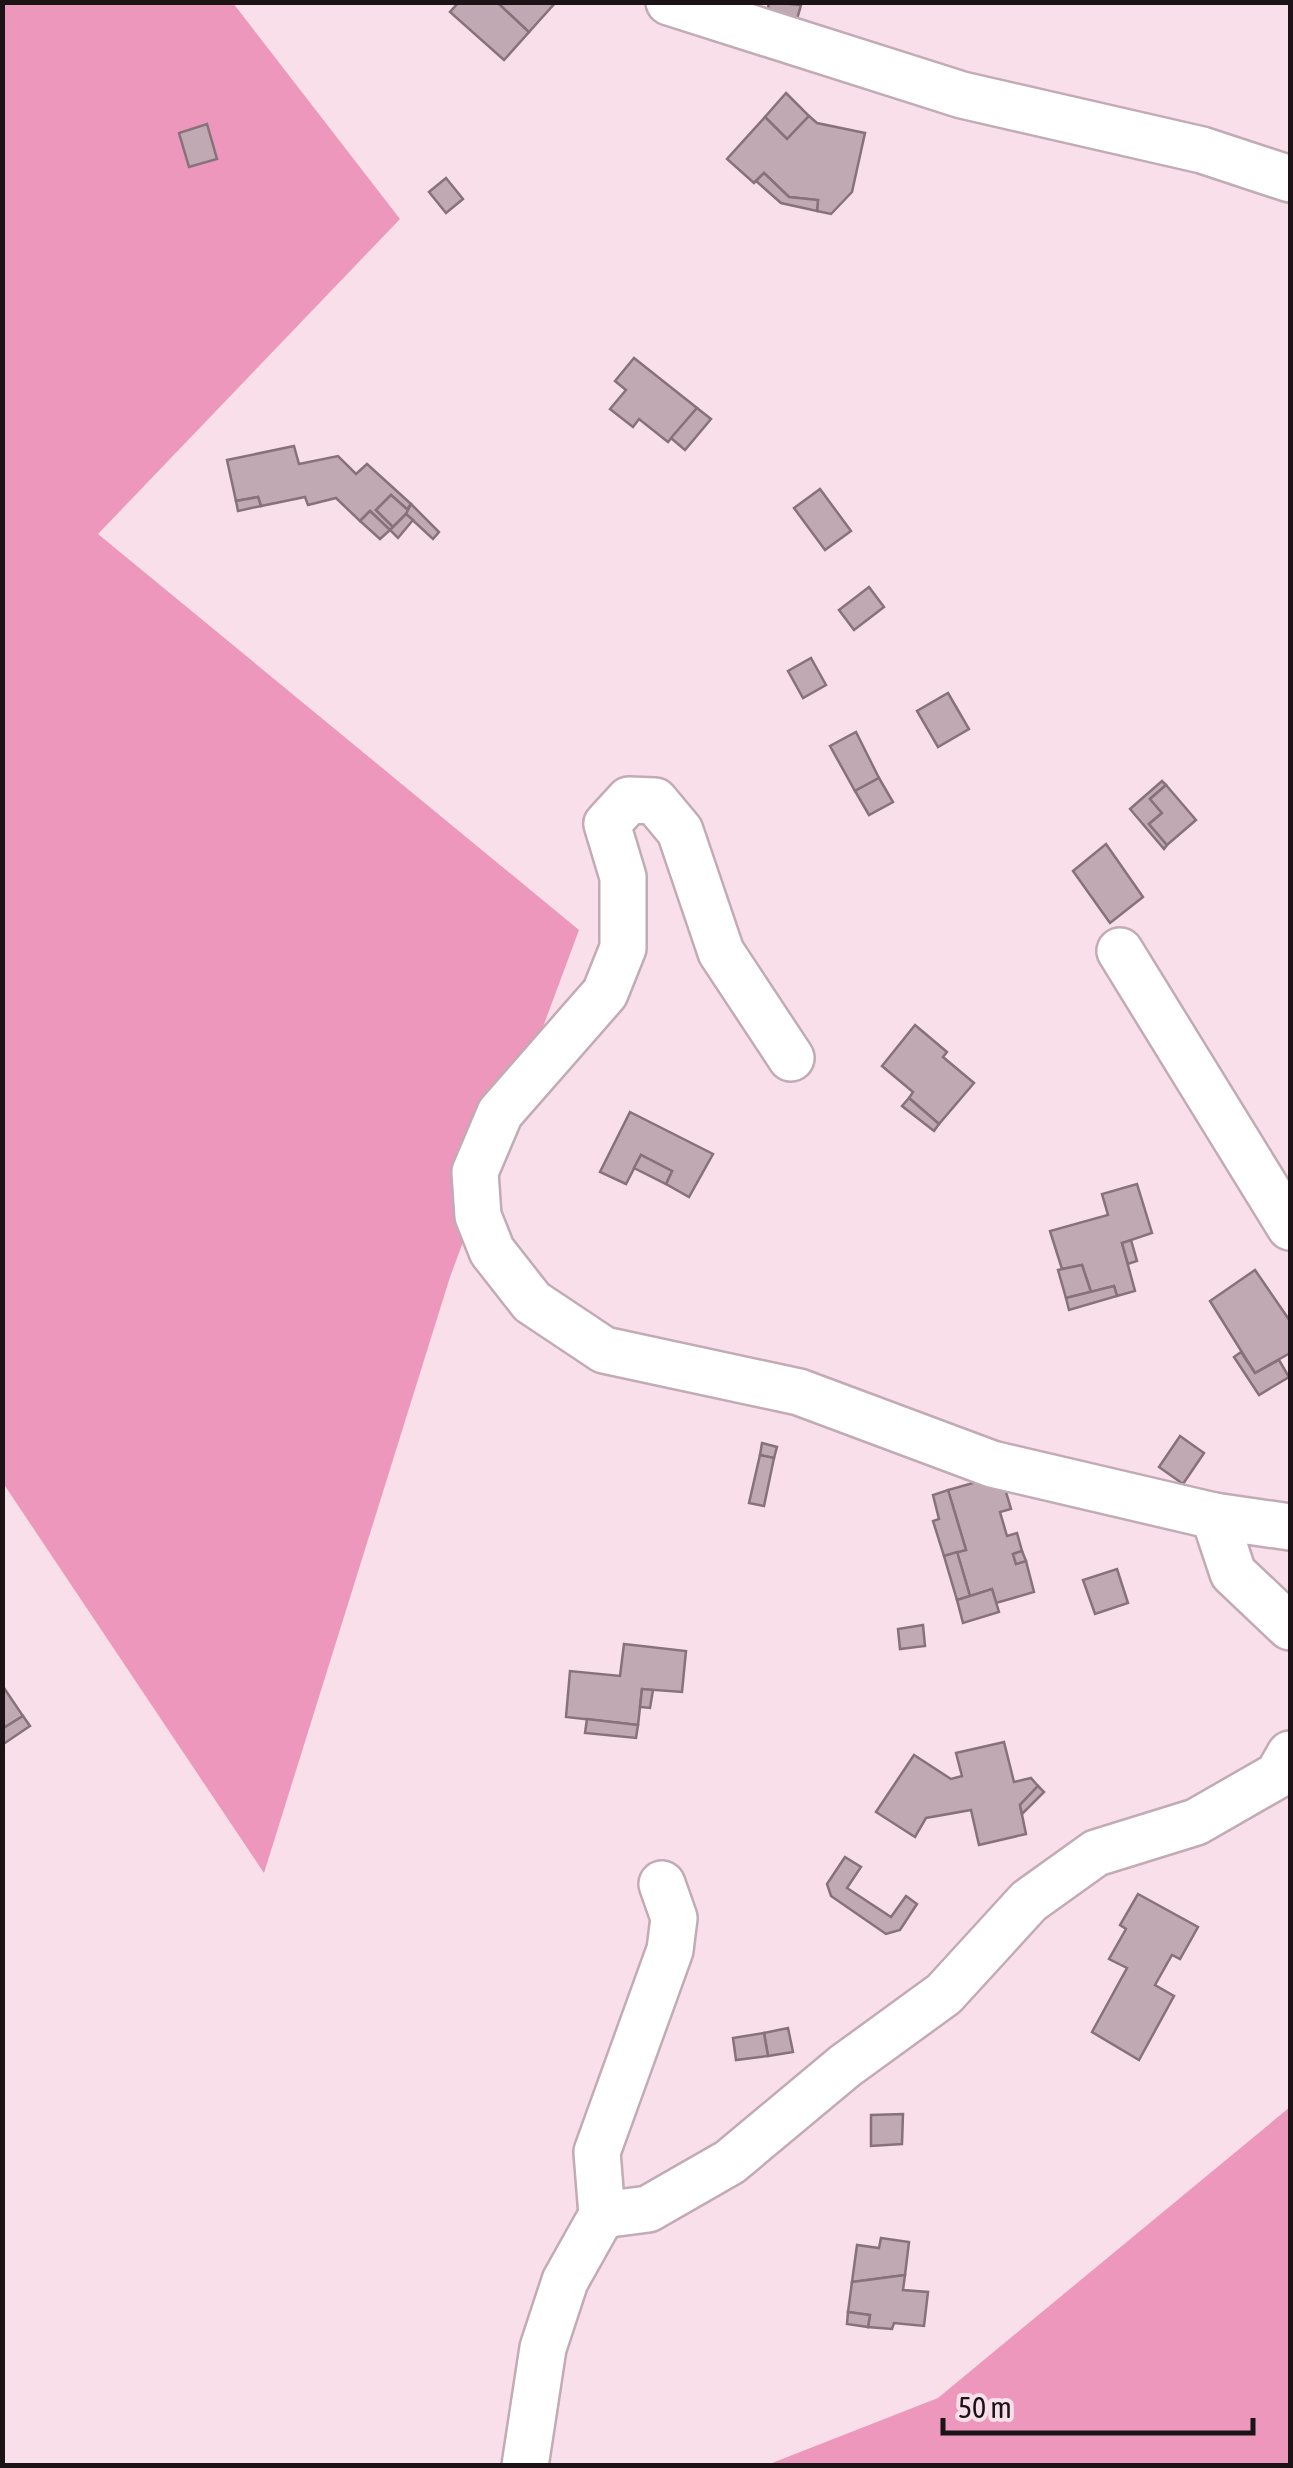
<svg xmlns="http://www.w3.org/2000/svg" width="1293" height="2468" font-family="'Asap Condensed',sans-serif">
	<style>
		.green { fill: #ec97bb }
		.building { fill: #c0a9b2; stroke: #87727a; stroke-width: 2.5 }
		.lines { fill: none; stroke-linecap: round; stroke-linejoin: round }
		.minor-casing { stroke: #c2abb4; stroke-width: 50 }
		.minor { stroke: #fff; stroke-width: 45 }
	</style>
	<rect width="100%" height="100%" fill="#f8dfe9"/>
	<g class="green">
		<polygon points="2,3 233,3 400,219 98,534 579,930 450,1277 264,1873 3,1483"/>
		<polygon points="1290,2107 1290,2465 767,2465 938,2398"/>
	</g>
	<g class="building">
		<polygon points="459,2 497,2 529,32 504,60 450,12"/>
		<polygon points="497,2 556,2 529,32"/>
		<polygon points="769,2 801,5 795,26 768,8"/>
		<polygon points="786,93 809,116 787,139 765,117"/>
		<polygon points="809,116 817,123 865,133 852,192 831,214 817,211 818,200 789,197 764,173 754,183 727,159 765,117 787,139"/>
		<polygon points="207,124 217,159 189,167 179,133"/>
		<polygon points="764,173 789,197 818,200 817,211 781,203 756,181"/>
		<polygon points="446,178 463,199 446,213 429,192"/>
		<polygon points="634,358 697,408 668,442 639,419 633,427 610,409 626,390 615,381"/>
		<polygon points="697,408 711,419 685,450 671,438"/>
		<polygon points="294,446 299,464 338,456 356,474 367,464 411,504 407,509 391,495 376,510 393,527 390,530 370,511 360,521 336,498 308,505 305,497 261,506 258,497 236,501 227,460"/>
		<polygon points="820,489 851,531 825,550 794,508"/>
		<polygon points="391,495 409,511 393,527 376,510"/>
		<polygon points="258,497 261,506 238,511 236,501"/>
		<polygon points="411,504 439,532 433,539 406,514"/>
		<polygon points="370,511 390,530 380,539 360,521"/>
		<polygon points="406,514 413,520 398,538 390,530"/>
		<polygon points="869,587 884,607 854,630 839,610"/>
		<polygon points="811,658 826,685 803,698 788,671"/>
		<polygon points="948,693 969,729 938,747 917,711"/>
		<polygon points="856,732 879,778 855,791 830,746"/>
		<polygon points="879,778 893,802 869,815 855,791"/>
		<polygon points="1162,781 1166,785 1150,799 1162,813 1149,824 1167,845 1164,849 1130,809"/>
		<polygon points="1166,785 1196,820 1167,845 1149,824 1162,813 1150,799"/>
		<polygon points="1106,844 1143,897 1110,923 1073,871"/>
		<polygon points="915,1025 947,1052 943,1057 974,1083 939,1124 909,1098 913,1092 882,1066"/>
		<polygon points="909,1098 939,1124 934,1131 902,1106"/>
		<polygon points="630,1112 713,1154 689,1197 666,1184 672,1171 641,1155 626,1184 600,1172"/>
		<polygon points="641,1155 672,1171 666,1184 634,1168"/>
		<polygon points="1137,1184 1152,1233 1122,1243 1135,1291 1117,1296 1114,1286 1091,1292 1082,1265 1062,1269 1050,1231 1108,1215 1102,1194"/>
		<polygon points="1131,1240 1137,1261 1128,1264 1122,1243"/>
		<polygon points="1082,1265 1091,1292 1066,1298 1058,1270"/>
		<polygon points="1255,1270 1290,1321 1290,1353 1255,1373 1210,1301"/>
		<polygon points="1114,1286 1117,1296 1069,1310 1066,1298"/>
		<polygon points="1241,1352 1255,1373 1279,1360 1289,1377 1259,1395 1234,1357"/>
		<polygon points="1180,1436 1204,1453 1183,1484 1159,1467"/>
		<polygon points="762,1443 777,1447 774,1458 760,1455"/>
		<polygon points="760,1455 774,1458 764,1506 749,1503"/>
		<polygon points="1001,1475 1011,1509 1000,1512 1007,1536 1017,1533 1022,1551 1013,1554 1016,1564 1026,1561 1034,1592 996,1603 992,1589 970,1596 957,1552 966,1550 948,1490"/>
		<polygon points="948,1490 966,1550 944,1556 933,1521 939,1519 933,1495"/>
		<polygon points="1022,1551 1026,1561 1016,1564 1013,1554"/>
		<polygon points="957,1552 970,1596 957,1600 944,1556"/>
		<polygon points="1117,1569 1128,1603 1095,1614 1083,1580"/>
		<polygon points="992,1589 999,1612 963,1623 957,1600"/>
		<polygon points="923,1625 925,1646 900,1649 898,1629"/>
		<polygon points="624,1644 686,1651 682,1692 642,1689 638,1725 566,1717 570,1671 620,1676"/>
		<polygon points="2,1685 23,1716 2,1729"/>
		<polygon points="642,1689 653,1690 650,1708 640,1707"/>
		<polygon points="23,1716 30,1726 2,1745 2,1729"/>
		<polygon points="587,1719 638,1725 636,1738 585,1733"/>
		<polygon points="1004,1742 1014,1782 1031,1778 1038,1786 1020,1805 1026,1834 979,1845 971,1810 926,1818 915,1837 876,1812 914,1755 951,1779 962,1776 956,1753"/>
		<polygon points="1038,1786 1044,1792 1022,1814 1020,1805"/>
		<polygon points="845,1857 861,1867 847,1888 891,1917 906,1896 917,1904 900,1930 886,1934 831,1896 827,1884"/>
		<polygon points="1138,1894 1198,1927 1180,1959 1172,1955 1155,1985 1174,1996 1139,2060 1092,2032 1127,1968 1109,1959 1126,1929 1120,1925"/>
		<polygon points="788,2028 793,2052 768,2056 764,2033"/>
		<polygon points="764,2033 768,2056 736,2060 733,2038"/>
		<polygon points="903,2114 902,2144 871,2146 871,2115"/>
		<polygon points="881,2238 909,2242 905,2275 852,2282 857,2245 879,2248"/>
		<polygon points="905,2275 903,2290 928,2292 924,2326 894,2323 892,2329 868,2327 870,2315 848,2312 852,2282"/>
		<polygon points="848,2312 870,2315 868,2327 847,2324"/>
	</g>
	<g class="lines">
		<defs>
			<g id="minor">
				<polyline points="669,2 962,95 1202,150 1290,179"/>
				<polyline points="1120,951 1290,1227"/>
				<polyline points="791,1058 721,952 680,831 655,801 629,800 607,824 623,877 623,948 605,993 500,1113 475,1172 478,1216 492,1251 532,1302 604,1350 799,1392 992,1464 1214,1516"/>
				<polyline points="1290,1527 1214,1516 1233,1573 1290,1627"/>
				<polyline points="602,2215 648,2209 730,2162 845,2066 944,1994 1029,1901 1096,1853 1196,1822 1278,1775 1290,1754"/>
				<polyline points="525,2466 543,2348 565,2281 602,2215 597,2152 670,1950 674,1918 662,1884"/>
			</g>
		</defs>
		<use href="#minor" class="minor-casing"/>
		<use href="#minor" class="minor"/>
	</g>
	<rect width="1293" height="2468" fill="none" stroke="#1b1316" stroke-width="10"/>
	<path d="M943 2418v15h310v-15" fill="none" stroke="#1b1316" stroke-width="5"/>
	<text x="958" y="2418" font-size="30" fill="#1b1316" stroke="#f8dfe9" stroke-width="8" paint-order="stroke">50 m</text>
</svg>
